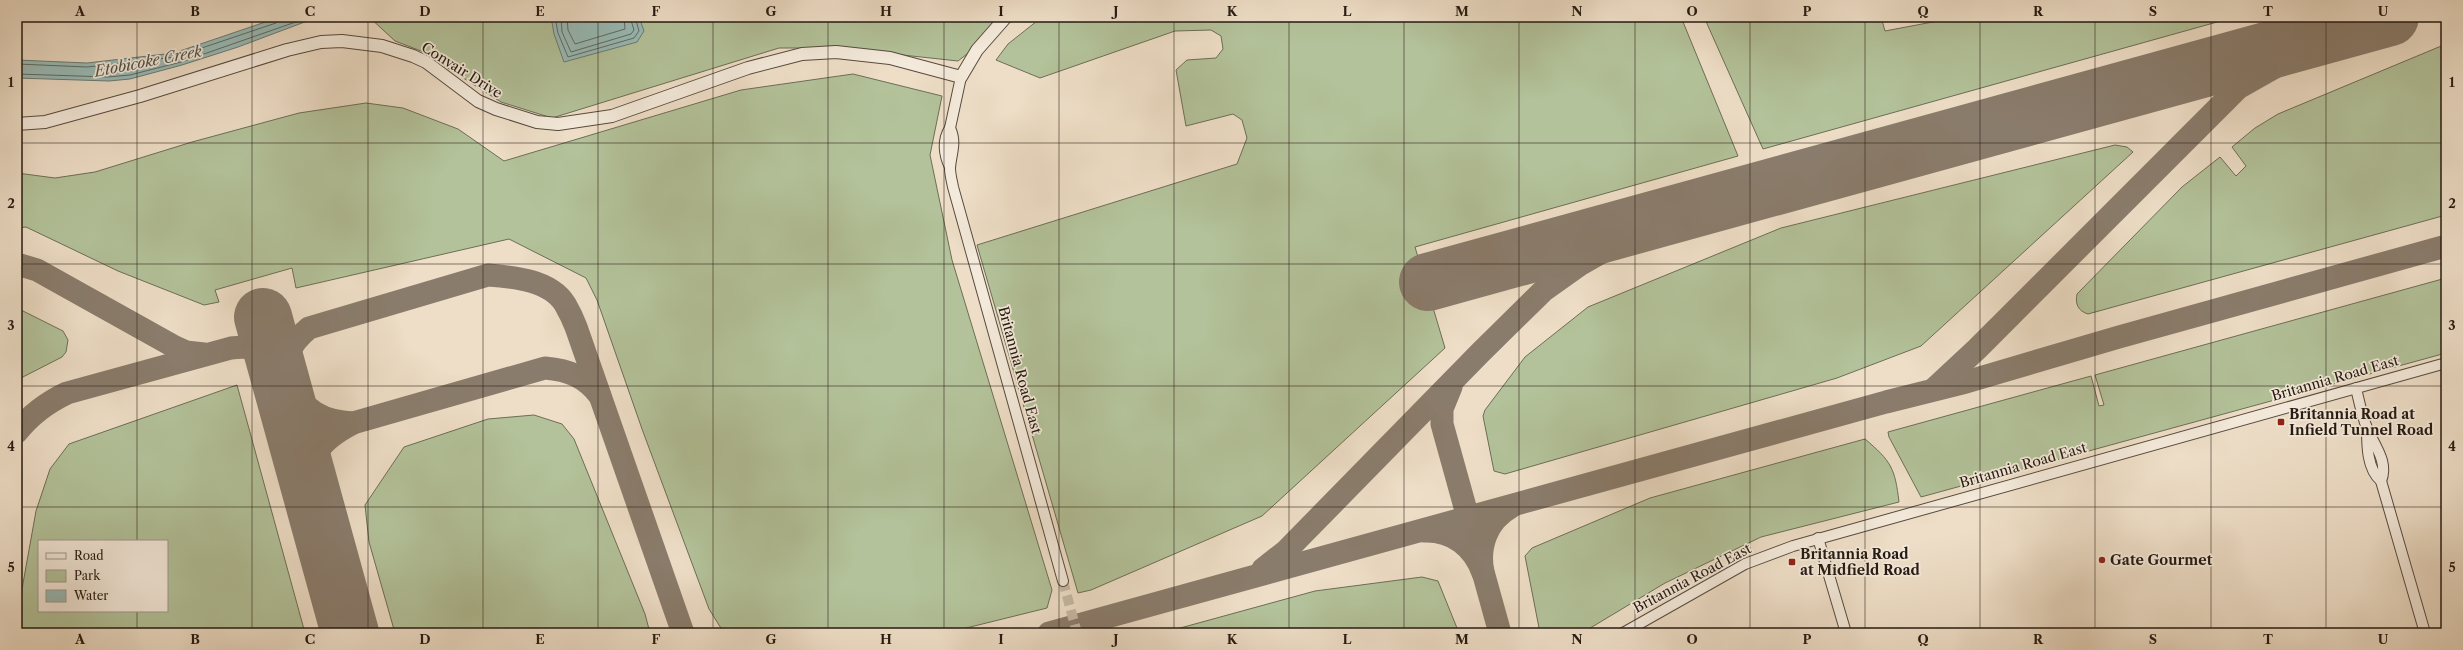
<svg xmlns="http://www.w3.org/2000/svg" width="2463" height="650" font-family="'Libre Caslon Text',serif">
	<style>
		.green { fill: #b3c29a; stroke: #6c6e56; fill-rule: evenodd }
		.water { fill: #99bcb8; stroke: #6b7b76 }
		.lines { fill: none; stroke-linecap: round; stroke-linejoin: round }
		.shore { stroke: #5f6b65; stroke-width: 1 }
		.taxiway { stroke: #8a7c6c; stroke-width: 23 }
		.runway { stroke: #8a7c6c; stroke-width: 58 }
		.minor-tunnel { stroke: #c6b7a3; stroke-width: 10; stroke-dasharray: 10 5; stroke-linecap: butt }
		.minor-casing { stroke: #574b3f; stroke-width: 12 }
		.tertiary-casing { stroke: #574b3f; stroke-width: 14 }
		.minor { stroke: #f4eadb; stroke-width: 10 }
		.tertiary { stroke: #f4eadb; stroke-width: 12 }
		.grid { fill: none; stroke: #251a12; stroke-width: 1; stroke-opacity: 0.55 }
		.poi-dot { fill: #8f2418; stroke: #f4eadb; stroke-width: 1.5 }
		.labels { text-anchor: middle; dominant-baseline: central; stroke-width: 3.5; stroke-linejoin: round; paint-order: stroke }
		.street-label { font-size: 14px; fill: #251a12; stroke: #f4eadb }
		.poi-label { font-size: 14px; font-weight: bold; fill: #251a12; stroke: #f4eadb; text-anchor: start }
		.water-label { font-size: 15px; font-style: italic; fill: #4e534c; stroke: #f4eadb }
		.neatline { fill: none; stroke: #251a12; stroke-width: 1.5 }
		.grid-label { font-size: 13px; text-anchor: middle; font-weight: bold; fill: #251a12 }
	</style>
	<rect width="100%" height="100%" fill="#eedec7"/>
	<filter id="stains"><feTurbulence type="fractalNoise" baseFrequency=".005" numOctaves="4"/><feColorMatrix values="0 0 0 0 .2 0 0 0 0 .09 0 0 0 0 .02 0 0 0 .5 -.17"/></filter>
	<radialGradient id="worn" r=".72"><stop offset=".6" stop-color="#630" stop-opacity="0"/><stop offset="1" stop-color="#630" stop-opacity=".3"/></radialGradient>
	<g class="green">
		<polygon points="369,17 1015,17 958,61 838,48 779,48 552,118 501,102 421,51 395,41"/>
		<polygon points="1042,17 1681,17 1738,156 1415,247 1445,348 1262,516 1091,590 1078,593 977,245 1237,164 1247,138 1242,120 1233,114 1186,126 1176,70 1187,60 1216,58 1223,49 1221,36 1211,30 1175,31 1040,78 996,60 1008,44"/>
		<polygon points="1704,17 1881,17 1885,31 1959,17 2235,17 1763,149"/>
		<path d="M 2446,44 L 2446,215 L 2088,314 C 2078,311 2075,304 2077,294 L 2182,187 L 2220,157 L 2236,176 L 2246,166 L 2232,147 L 2255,128 L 2278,114 Z"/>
		<polygon points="853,74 942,96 930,155 952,260 1052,590 1047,608 946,633 724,633 709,609 642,429 597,300 586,278 509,239 296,288 292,268 215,290 219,302 204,305 118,271 26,227 17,228 17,173 55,178 95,172 192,142 299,113 366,103 403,108 458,129 504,161 741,90"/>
		<polygon points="2115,145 2127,147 2133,152 1921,346 1837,378 1505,474 1494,471 1483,416 1485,410 1525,357 1588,307 1781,228"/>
		<polygon points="2446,278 2446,353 1921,497 1889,437 1888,432 2091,376 2099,406 2104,405 2095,375"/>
		<polygon points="17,308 63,331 68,340 66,352 62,357 17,380"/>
		<path d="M 237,385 L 305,633 L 18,633 L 22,589 L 36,511 L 50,469 L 69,444 ZM 39,541 L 167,541 L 167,611 L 39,611 Z"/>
		<polygon points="534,415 562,424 574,439 645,614 650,633 395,633 369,542 365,505 404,447 488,419"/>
		<path d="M 1865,439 C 1891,461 1895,468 1899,502 L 1761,537 L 1665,583 L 1582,633 L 1540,633 L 1525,556 L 1532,548 L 1650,498 Z"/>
		<polygon points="1422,577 1438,581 1459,633 1162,633 1315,591"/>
	</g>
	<g class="water">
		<polygon points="280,17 318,17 238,47 182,65 130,79 109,81 17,78 17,60 87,63 174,53"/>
		<polygon points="551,17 639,17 644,31 637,42 564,62 554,34"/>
	</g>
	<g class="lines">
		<g class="shore">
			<polyline points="555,17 558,33 568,57 634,38 639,31 635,17"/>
			<polyline points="561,17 562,32 571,52 631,34 634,30 630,17"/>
			<polyline points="567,17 568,30 575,44 625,29 624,17"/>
			<polyline points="17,64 87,67 175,57 276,23 279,17"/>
			<polyline points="17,74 108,77 130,75 181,62 310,17"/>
		</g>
		<g class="taxiway">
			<polyline points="17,264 37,270 175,347 186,352 204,354"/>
			<polyline points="1451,387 1442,409 1442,424 1500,633"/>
			<path d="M 282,388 C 281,363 289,344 309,328 L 488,275 C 514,277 550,280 565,304 C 569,311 573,319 576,327 L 683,633"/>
			<polyline points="1934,389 1977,349 2238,88 2307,49 2367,23"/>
			<path d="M 17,432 C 31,414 46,403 67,393 L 231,348 C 248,346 271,348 284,361 C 289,367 292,379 294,386 C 303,413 327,422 353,423"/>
			<path d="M 309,487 C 312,451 321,440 353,423 L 545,368 C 569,370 586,377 600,396"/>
			<path d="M 1424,531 C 1453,530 1474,547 1483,573 C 1478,547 1486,521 1511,507"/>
			<polyline points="1263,569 1286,551 1480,353 1543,291 1581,264 1616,244 1684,212"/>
			<polyline points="1049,633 1886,402 1966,382 2119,337 2446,246"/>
		</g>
		<g class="runway">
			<polyline points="1428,282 2390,17"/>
			<polyline points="263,317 350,633"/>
		</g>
		<polyline class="minor-tunnel" points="1063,581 1077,633"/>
		<defs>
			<g id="minor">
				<path d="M 950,128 C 957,143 951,153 950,168 C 950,175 952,181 953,187 L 1063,581"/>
				<path d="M 950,167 C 944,155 942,140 950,128 L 961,77"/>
				<path d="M 2356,388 C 2359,401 2362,416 2367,428 C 2374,445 2389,462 2381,481"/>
				<path d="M 2367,428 C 2367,446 2367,469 2381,481 L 2425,633"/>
				<polyline points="1818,538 1846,633"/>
				<polyline points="1623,633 1745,564 1793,546 2446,363"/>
			</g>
			<polyline id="tertiary" points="17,124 45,122 140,96 287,50 321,42 342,41 382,46 413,56 426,62 478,101 496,109 537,122 558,124 612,116 748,68 802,54 836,52 890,58 961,77 977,50 1006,17"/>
		</defs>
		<use href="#minor" class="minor-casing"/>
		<use href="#tertiary" class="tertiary-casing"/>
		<use href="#minor" class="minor"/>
		<use href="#tertiary" class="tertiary"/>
	</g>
	<path class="grid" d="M 137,17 L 137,541M 252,17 L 252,633M 368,17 L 368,633M 483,17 L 483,633M 598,17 L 598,633M 713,17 L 713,633M 828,17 L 828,633M 944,17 L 944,633M 1059,17 L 1059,633M 1174,17 L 1174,633M 1289,17 L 1289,633M 1404,17 L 1404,633M 1519,17 L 1519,633M 1635,17 L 1635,633M 1750,17 L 1750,633M 1865,17 L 1865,633M 1980,17 L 1980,633M 2095,17 L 2095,633M 2211,17 L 2211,633M 2326,17 L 2326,633M 17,143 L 2446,143M 17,264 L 2446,264M 17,386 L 2446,386M 17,507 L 2446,507M 137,611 L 137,633"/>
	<g class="poi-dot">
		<rect x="2277" y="418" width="8" height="8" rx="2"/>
		<circle cx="2102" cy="560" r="4"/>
		<rect x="1788" y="558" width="8" height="8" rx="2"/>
	</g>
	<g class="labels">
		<g class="street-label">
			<text transform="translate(462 70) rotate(32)">Convair Drive</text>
			<text transform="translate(1020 370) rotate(75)">Britannia Road East</text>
			<text transform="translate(2335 378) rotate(-16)">Britannia Road East</text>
			<text transform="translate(2023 465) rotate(-16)">Britannia Road East</text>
			<text transform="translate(1692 578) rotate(-28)">Britannia Road East</text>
		</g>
		<g class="poi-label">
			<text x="2289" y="414">Britannia Road at<tspan x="2289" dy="16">Infield Tunnel Road</tspan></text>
			<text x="1800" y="554">Britannia Road<tspan x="1800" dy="16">at Midfield Road</tspan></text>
			<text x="2110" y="560">Gate Gourmet</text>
		</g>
		<g class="water-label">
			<text transform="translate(148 61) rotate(-11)">Etobicoke Creek</text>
		</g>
	</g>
	<rect width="2463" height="650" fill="none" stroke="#eedec7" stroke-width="44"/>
	<rect x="38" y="540" width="130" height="72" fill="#f4eadb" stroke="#a1978b"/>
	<rect x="46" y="553" width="20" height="6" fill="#f4eadb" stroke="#a1978b"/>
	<text x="74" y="560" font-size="12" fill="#251a12">Road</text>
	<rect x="46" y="570" width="20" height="12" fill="#b3c29a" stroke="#a1978b"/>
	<text x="74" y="580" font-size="12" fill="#251a12">Park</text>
	<rect x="46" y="590" width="20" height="12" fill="#99bcb8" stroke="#a1978b"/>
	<text x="74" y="600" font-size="12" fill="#251a12">Water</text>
	<rect x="22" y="22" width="2419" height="606" class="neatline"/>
	<g class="grid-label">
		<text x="80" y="16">A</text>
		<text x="195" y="16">B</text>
		<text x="310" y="16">C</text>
		<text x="425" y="16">D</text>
		<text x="540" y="16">E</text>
		<text x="656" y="16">F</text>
		<text x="771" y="16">G</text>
		<text x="886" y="16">H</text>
		<text x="1001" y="16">I</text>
		<text x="1116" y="16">J</text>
		<text x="1232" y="16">K</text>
		<text x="1347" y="16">L</text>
		<text x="1462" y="16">M</text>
		<text x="1577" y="16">N</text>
		<text x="1692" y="16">O</text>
		<text x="1807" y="16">P</text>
		<text x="1923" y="16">Q</text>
		<text x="2038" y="16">R</text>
		<text x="2153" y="16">S</text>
		<text x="2268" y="16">T</text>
		<text x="2383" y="16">U</text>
		<text x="11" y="87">1</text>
		<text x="2452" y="87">1</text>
		<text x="11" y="208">2</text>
		<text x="2452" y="208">2</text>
		<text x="11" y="330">3</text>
		<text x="2452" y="330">3</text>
		<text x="11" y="451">4</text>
		<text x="2452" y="451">4</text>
		<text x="11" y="572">5</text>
		<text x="2452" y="572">5</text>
		<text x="80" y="644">A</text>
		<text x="195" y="644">B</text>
		<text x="310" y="644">C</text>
		<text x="425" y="644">D</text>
		<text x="540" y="644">E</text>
		<text x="656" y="644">F</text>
		<text x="771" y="644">G</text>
		<text x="886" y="644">H</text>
		<text x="1001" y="644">I</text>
		<text x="1116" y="644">J</text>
		<text x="1232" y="644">K</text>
		<text x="1347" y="644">L</text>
		<text x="1462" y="644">M</text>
		<text x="1577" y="644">N</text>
		<text x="1692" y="644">O</text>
		<text x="1807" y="644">P</text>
		<text x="1923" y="644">Q</text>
		<text x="2038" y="644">R</text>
		<text x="2153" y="644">S</text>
		<text x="2268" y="644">T</text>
		<text x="2383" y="644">U</text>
	</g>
	<rect width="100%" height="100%" filter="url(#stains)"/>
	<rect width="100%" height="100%" fill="url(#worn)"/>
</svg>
